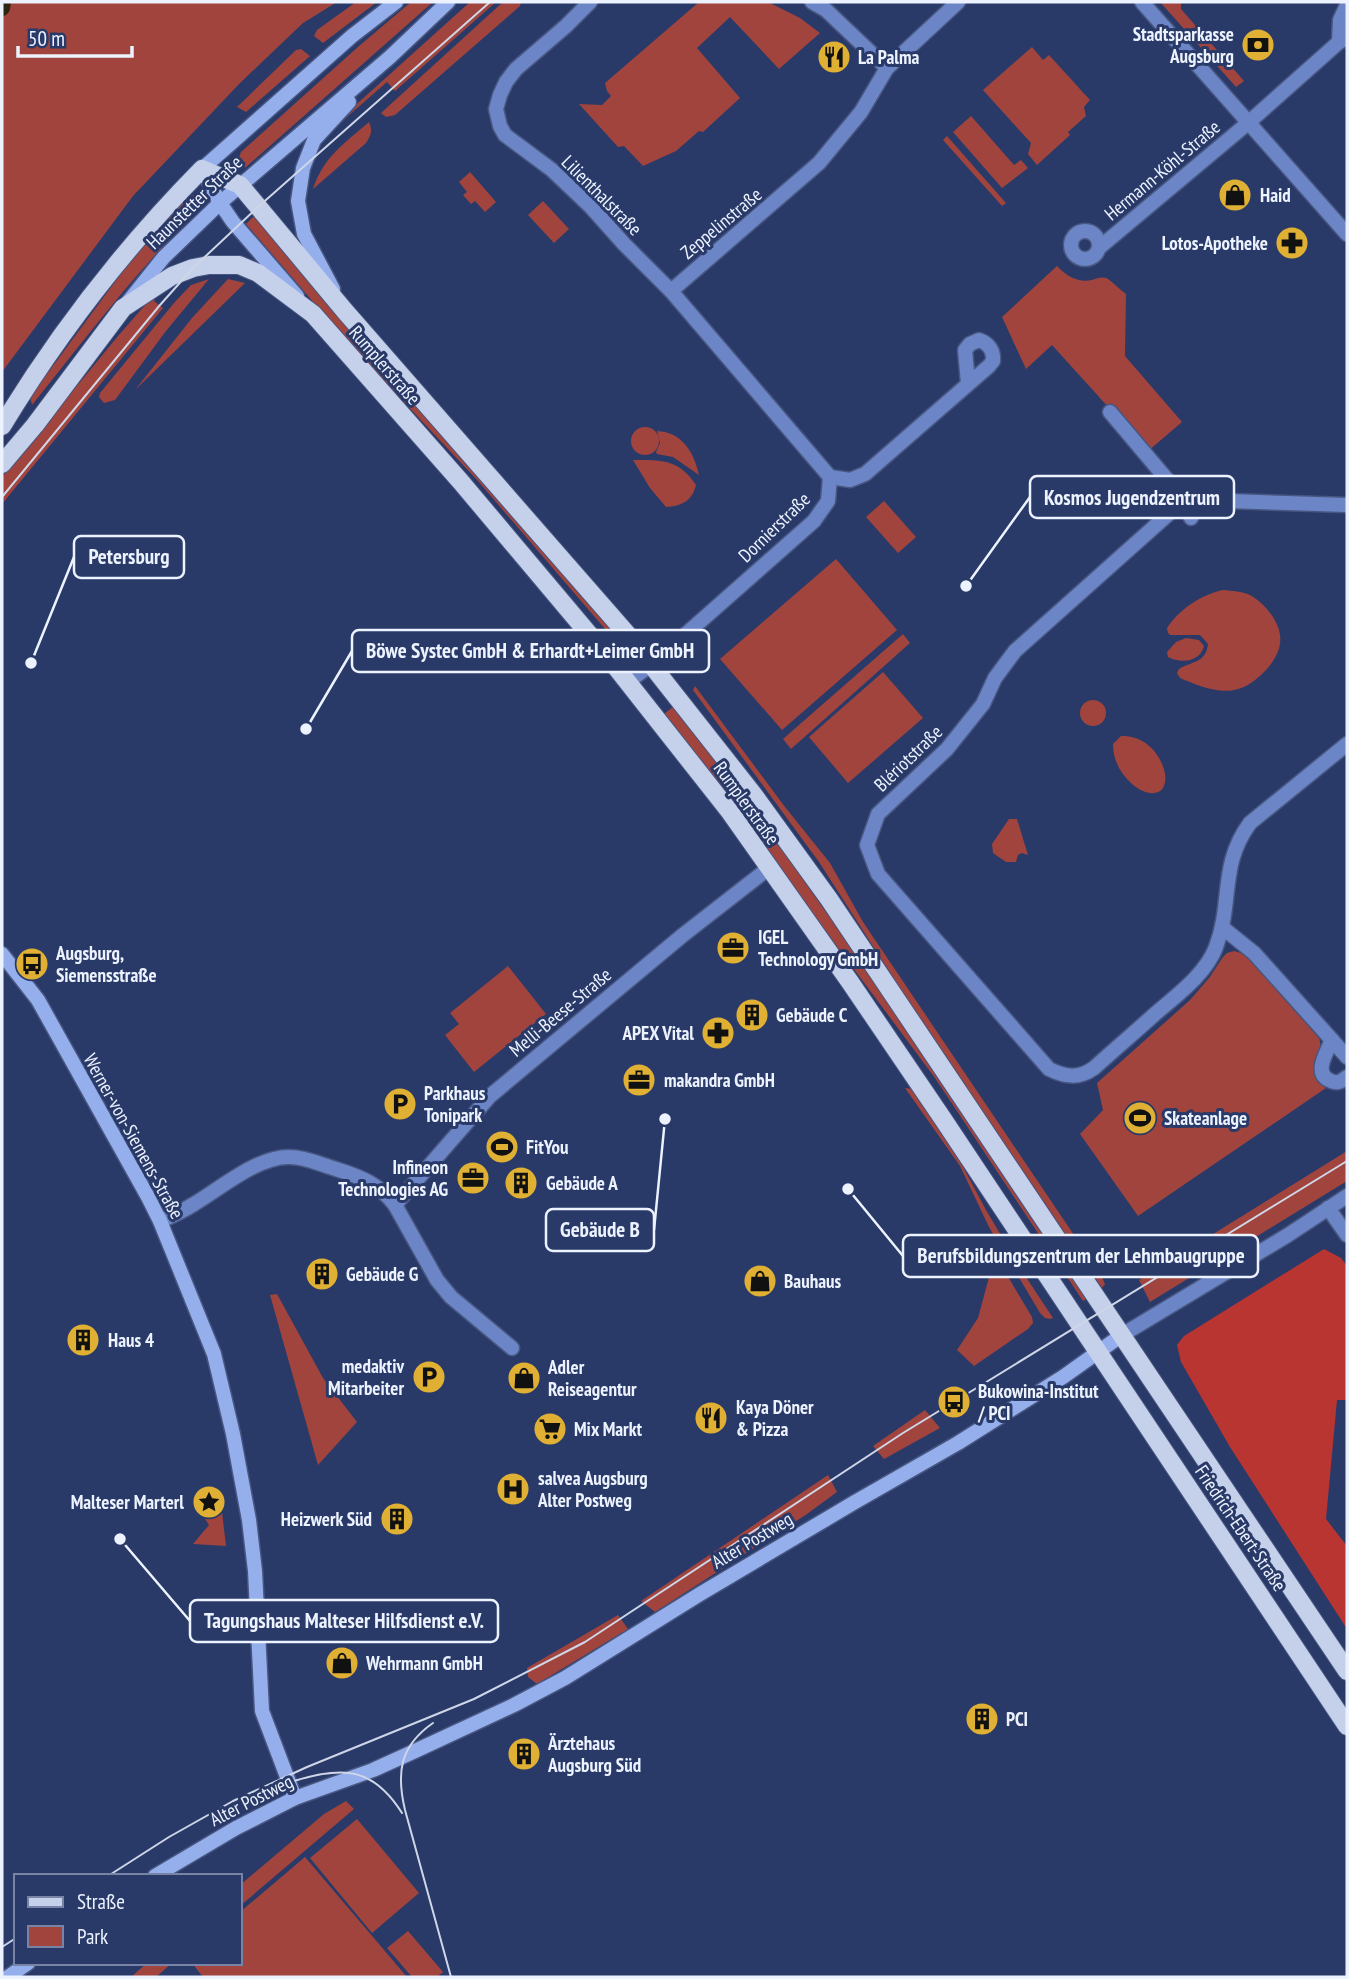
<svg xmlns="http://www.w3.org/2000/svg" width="1349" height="1979" font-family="'PT Sans Narrow',sans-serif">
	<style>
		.green { fill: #a0443d }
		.forest { fill: #b93531 }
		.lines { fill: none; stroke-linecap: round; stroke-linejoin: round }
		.canal { stroke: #2d2411; stroke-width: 16 }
		.street-casing { stroke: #485781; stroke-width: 17 }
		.secondary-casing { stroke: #485781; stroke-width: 17 }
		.primary-casing { stroke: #485781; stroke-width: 20 }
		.street { stroke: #6b85c6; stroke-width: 14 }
		.secondary { stroke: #95afed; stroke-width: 14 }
		.primary { stroke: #c5d0eb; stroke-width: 18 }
		.tram { stroke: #ced6e7; stroke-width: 2 }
		.labels { text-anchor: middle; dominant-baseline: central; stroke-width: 6; stroke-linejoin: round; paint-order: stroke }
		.poi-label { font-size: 19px; font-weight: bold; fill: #ecf2fe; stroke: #293a69; text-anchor: start }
		.street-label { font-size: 19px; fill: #ecf2fe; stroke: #293a69 }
		.leader { fill: none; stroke: #ecf2fe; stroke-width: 2.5 }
		.callout-dot { fill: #ecf2fe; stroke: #293a69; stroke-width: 2.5 }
		.callout { fill: #293a69; stroke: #ecf2fe; stroke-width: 2.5 }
		.callout-label { font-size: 21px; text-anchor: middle; font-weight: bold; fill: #ecf2fe }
	</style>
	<rect width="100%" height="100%" fill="#293a69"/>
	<g class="green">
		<polygon points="2,2 337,2 303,23 240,83 133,196 2,372"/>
		<polygon points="356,2 377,2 323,43 314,36 317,30"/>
		<polygon points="411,2 433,2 246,167 241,168 237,162 241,152 359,46"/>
		<polygon points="470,2 496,2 395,91 387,82 325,136 339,120"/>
		<polygon points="503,2 521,2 520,6 395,115 386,117 381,113"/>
		<polygon points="699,2 768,2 800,18 820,33 779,69 730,17 697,48 740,98 703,132 699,131 676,151 643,166 624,146 618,147 579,104 602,105 611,96 607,91 605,83"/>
		<polygon points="1160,2 1181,2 1181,9 1244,81 1236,87"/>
		<polygon points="1032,47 1043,60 1049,55 1090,100 1084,107 1086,116 1068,132 1070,135 1037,165 1028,154 1031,143 983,90"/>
		<polygon points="301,49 310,56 246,112 237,107 296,50"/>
		<polygon points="971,116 1014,165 1021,160 1028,168 1002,188 953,132"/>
		<path d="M 369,122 C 373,131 371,135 366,143 L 313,189 C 324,156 344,144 369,122 Z"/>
		<polygon points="947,136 1006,203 1002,206 943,140"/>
		<polygon points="470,172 496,202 485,212 475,201 471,204 463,195 467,192 459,182"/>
		<path d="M 194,195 L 203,200 L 204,205 C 140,265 87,337 32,405 L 30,397 L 140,248 L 186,198 Z"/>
		<polygon points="543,201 569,229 554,243 528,215"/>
		<polygon points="255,215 615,634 612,637 477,480 346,340 246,224"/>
		<path d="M 1057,266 C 1066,276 1078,283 1092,280 C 1098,278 1103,276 1108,279 C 1114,283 1120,290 1126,294 L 1125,356 L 1182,422 L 1148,451 L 1052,345 L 1026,369 L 1002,317 Z"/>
		<polygon points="209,279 166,331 115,400 104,403 99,397 100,393 174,303 191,285"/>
		<polygon points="228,279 245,283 135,390 192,318"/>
		<polygon points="157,294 154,301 163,308 2,504 2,477 118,336 145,305"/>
		<circle cx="645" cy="441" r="14"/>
		<path d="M 657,431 C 682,432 694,452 699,475 L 673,457 L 657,454 L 656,452 L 660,443 Z"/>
		<path d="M 633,460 C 661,460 679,459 696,485 C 692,501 682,506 666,507 L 650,488 Z"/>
		<polygon points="884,501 916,537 898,553 866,517"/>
		<polygon points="836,559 897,630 782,730 720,659"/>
		<path d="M 1223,590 C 1232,591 1242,591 1250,595 C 1265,603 1283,625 1280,643 C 1279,655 1269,668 1261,675 C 1254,681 1247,687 1238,689 C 1219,695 1197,685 1180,678 L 1177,673 L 1179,669 C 1192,661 1206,663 1208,644 L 1200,635 L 1170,635 L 1168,633 L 1167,628 C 1180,609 1200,595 1223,590 Z"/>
		<polygon points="903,634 910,643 791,749 783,739"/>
		<path d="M 1186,638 L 1199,640 L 1204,646 C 1200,662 1181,664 1168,657 L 1167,652 L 1176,642 Z"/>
		<polygon points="883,672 923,718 848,783 809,737"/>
		<polygon points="695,686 785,807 830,863 863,922 1101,1275 1105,1284 1102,1288 903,993 819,862 693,690"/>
		<circle cx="1093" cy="713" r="13"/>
		<polygon points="674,706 786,855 870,975 1088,1298 1083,1301 935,1078 664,714"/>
		<path d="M 1121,736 C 1162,733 1181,797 1150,793 C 1143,792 1136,788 1131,783 C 1120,773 1113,760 1113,744 Z"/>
		<polygon points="1009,819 1017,819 1028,855 1022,853 1018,855 1016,862 1006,862 993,853 992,844"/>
		<path d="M 1234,951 L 1241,953 L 1248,958 L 1319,1038 C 1326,1059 1303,1068 1326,1088 L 1138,1216 L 1080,1134 L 1103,1110 L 1097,1083 L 1190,1000 L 1209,978 L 1223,957 L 1227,953 Z"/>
		<polygon points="508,966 546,1014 474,1072 445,1035 459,1024 450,1013"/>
		<polygon points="905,1088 912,1089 962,1165 986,1210 1022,1271 1053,1318 1050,1319 1045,1318 1040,1313 989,1227 960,1166"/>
		<polygon points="1347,1151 1347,1181 1150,1302 1139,1280"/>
		<polygon points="995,1255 1032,1317 1033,1323 1028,1329 974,1366 957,1350 978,1318"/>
		<polygon points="277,1294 323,1378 357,1422 318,1465 270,1295"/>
		<polygon points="925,1410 940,1428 884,1459 873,1446"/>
		<polygon points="828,1475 837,1492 807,1514 655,1612 641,1601"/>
		<polygon points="213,1506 222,1512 226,1546 193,1544 209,1525 205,1519"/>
		<polygon points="618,1615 628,1629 537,1684 528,1677 527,1668"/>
		<polygon points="346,1801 354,1809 240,1906 240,1885 324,1814"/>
		<polygon points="357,1819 419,1893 372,1933 310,1858"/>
		<polygon points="305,1857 407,1977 203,1977 192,1963 240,1963 240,1912"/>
		<polygon points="408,1931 443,1972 437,1977 412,1977 387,1948"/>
		<polygon points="147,1963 172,1963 156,1977 131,1977"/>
	</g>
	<polygon class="forest" points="1324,1249 1341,1258 1347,1266 1347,1400 1337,1400 1326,1519 1347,1546 1347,1629 1230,1447 1181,1362 1177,1345 1184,1336"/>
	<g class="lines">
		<polyline class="canal" points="2,8 3,2"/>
		<defs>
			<g id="street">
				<polyline points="590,2 566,26 516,69 506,82 500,95 496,109 500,126 505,135 552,170 591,207 624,244 671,291 830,477"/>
				<polyline points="812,2 826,10 887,68"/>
				<polyline points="1142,2 1347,234"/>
				<polyline points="1339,42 1340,20 1347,5"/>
				<circle cx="1085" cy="245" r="14"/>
				<polyline points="1100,247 1248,123 1339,42 1347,38"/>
				<polyline points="671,291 819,163 861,112 887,68 958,2"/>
				<polyline points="1110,412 1170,483 1187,505 1191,518"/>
				<path d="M 830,477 L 850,480 L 865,474 L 989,366 L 993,361 C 994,350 988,343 979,340 L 970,344 L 965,350 L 968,383"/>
				<path d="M 1347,505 L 1200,500 L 1173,510 L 1015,651 L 995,678 L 983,704 L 947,749 L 878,814 L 867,845 L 878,874 L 1049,1069 C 1065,1077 1079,1079 1094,1068 C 1114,1050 1135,1032 1155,1014 C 1176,996 1206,974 1216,947 C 1233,902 1219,865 1250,823 L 1347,744"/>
				<polyline points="628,682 652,664 814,521 828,501 830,477"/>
				<polyline points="1223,928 1254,953 1332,1040"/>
				<path d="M 1347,1057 L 1332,1040 C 1327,1052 1312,1074 1331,1081 C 1338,1084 1342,1081 1347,1077"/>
				<polyline points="395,1205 490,1096 683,935 769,868"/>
				<polyline points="1328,1208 1347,1235"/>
				<path d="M 160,1221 C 172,1216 183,1211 194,1204 C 221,1188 258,1156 290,1157 C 305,1157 322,1165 336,1169 C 361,1177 379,1184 395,1205 L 437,1280 L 451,1297 L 512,1348"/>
				<polyline points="1122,1335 1288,1235 1347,1196"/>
			</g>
			<g id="secondary">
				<polyline points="333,289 304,234 298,201 303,168 314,140 349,102"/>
				<polyline points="297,296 233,222 220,203 202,169 352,36 396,2"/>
				<polyline points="128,302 164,257 220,203 390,57 448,2"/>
				<polyline points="2,954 38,1000 148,1197 160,1221 214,1354 233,1434 249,1520 255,1571 262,1711 295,1798"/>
				<polyline points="155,1876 236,1828 295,1798 373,1770 415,1751 514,1705 565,1678 700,1594 855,1502 958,1443 1063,1377 1122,1335"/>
				<polyline points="8,1977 28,1963"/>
			</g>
			<g id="primary">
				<path d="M 2,426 C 58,334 127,245 202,169 L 240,185 L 344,310 L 627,634 L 753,794 L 829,899 L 1347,1671"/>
				<polyline points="2,464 35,425 123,308 172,276 193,268 209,265 239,265 258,273 313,314 461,482 604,652 730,812 850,982 943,1119 1347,1726"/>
			</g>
		</defs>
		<use href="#street" class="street-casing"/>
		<use href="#secondary" class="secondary-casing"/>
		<use href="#primary" class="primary-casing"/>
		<use href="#street" class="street"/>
		<use href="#secondary" class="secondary"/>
		<use href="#primary" class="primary"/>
		<g class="tram">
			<polyline points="2,497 160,305 193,268 258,207 490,2"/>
			<path d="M 433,1723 C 400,1746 396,1772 405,1810 L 451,1977"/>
			<path d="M 294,1781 C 343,1766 373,1767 402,1813"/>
			<polyline points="108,1876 169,1837 233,1801 307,1767 474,1699 585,1642 903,1433 1347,1161"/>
			<polyline points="2,1947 16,1938"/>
		</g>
	</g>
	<defs>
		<symbol id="bank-disc" viewBox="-11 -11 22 22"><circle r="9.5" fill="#dfb034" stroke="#293a69"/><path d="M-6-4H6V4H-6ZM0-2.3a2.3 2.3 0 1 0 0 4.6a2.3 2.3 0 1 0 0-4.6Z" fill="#111"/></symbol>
		<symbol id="restaurant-disc" viewBox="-11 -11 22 22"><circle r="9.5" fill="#dfb034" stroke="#293a69"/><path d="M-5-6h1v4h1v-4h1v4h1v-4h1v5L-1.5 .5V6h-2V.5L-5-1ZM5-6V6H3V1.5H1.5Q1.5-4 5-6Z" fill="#111"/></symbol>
		<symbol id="shop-disc" viewBox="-11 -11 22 22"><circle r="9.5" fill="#dfb034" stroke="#293a69"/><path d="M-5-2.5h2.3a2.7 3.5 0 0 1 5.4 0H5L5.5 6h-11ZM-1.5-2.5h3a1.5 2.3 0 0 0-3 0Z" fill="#111"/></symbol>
		<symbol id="pharmacy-disc" viewBox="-11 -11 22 22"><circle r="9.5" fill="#dfb034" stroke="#293a69"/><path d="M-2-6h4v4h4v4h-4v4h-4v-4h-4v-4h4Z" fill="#111"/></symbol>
		<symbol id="office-disc" viewBox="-11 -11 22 22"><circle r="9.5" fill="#dfb034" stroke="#293a69"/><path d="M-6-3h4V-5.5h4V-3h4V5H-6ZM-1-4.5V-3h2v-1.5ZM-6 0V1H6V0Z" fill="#111"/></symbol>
		<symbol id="bus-disc" viewBox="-11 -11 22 22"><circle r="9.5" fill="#dfb034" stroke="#293a69"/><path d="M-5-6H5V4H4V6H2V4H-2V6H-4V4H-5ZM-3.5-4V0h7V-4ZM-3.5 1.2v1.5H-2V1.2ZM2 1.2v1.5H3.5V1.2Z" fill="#111"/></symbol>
		<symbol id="building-disc" viewBox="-11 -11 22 22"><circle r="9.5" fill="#dfb034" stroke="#293a69"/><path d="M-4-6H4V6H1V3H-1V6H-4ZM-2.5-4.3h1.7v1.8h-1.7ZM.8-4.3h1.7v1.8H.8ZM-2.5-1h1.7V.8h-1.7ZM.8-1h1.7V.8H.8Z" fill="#111"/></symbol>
		<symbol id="parking-disc" viewBox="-11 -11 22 22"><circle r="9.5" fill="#dfb034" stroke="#293a69"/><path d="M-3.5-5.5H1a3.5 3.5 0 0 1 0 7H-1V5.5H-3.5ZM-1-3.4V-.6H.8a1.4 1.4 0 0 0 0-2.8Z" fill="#111"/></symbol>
		<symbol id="stadium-disc" viewBox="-11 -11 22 22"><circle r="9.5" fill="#dfb034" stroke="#293a69"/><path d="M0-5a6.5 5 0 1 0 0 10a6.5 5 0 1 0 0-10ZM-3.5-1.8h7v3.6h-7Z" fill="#111"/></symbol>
		<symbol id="supermarket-disc" viewBox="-11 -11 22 22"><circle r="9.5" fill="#dfb034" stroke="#293a69"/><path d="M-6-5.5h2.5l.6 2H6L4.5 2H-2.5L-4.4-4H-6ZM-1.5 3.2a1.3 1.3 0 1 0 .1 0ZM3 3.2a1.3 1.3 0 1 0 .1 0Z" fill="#111"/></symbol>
		<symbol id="hospital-disc" viewBox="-11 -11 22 22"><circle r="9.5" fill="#dfb034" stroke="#293a69"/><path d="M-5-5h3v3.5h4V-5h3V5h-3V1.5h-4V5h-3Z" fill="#111"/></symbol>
		<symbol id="sight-disc" viewBox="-11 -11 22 22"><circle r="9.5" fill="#dfb034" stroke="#293a69"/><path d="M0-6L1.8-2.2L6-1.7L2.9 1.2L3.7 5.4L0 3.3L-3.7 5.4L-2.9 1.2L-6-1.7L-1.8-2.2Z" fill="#111"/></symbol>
	</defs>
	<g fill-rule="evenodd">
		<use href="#bank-disc" x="1239" y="26" width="38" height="38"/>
		<use href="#restaurant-disc" x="815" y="38" width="38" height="38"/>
		<use href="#shop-disc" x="1216" y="176" width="38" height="38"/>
		<use href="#pharmacy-disc" x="1273" y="224" width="38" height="38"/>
		<use href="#office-disc" x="714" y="929" width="38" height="38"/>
		<use href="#bus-disc" x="13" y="945" width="38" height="38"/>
		<use href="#building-disc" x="733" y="996" width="38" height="38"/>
		<use href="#pharmacy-disc" x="699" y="1014" width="38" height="38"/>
		<use href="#office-disc" x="620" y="1061" width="38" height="38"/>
		<use href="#parking-disc" x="381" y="1085" width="38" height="38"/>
		<use href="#stadium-disc" x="1121" y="1099" width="38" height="38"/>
		<use href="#stadium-disc" x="483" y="1128" width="38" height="38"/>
		<use href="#office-disc" x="454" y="1159" width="38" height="38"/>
		<use href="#building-disc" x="502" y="1164" width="38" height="38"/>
		<use href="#building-disc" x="303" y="1255" width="38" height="38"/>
		<use href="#shop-disc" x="741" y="1262" width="38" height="38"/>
		<use href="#building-disc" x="64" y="1321" width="38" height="38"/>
		<use href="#parking-disc" x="410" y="1358" width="38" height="38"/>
		<use href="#shop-disc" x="505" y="1359" width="38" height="38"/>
		<use href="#bus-disc" x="935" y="1383" width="38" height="38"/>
		<use href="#restaurant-disc" x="692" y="1399" width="38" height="38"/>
		<use href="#supermarket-disc" x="531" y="1410" width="38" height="38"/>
		<use href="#hospital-disc" x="494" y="1470" width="38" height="38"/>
		<use href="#sight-disc" x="190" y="1483" width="38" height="38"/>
		<use href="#building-disc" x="378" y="1500" width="38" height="38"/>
		<use href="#shop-disc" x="323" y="1644" width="38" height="38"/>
		<use href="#building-disc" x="963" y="1700" width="38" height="38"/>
		<use href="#building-disc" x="505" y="1735" width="38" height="38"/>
	</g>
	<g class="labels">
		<g class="poi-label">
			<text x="1234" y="34" text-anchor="end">Stadtsparkasse<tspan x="1234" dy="22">Augsburg</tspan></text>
			<text x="858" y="57">La Palma</text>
			<text x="1260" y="195">Haid</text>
			<text x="1268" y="243" text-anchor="end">Lotos-Apotheke</text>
			<text x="758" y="937">IGEL<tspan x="758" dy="22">Technology GmbH</tspan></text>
			<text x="56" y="953">Augsburg,<tspan x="56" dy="22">Siemensstraße</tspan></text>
			<text x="776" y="1015">Gebäude C</text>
			<text x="694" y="1033" text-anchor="end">APEX Vital</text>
			<text x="664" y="1080">makandra GmbH</text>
			<text x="424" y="1093">Parkhaus<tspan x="424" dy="22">Tonipark</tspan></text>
			<text x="1164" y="1118">Skateanlage</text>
			<text x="526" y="1147">FitYou</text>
			<text x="448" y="1167" text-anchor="end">Infineon<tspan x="448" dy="22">Technologies AG</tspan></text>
			<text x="546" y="1183">Gebäude A</text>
			<text x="346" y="1274">Gebäude G</text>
			<text x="784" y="1281">Bauhaus</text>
			<text x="108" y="1340">Haus 4</text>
			<text x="404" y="1366" text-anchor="end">medaktiv<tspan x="404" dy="22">Mitarbeiter</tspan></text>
			<text x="548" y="1367">Adler<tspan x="548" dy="22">Reiseagentur</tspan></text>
			<text x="978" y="1391">Bukowina-Institut<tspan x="978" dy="22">/ PCI</tspan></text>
			<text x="736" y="1407">Kaya Döner<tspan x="736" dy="22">&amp; Pizza</tspan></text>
			<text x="574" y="1429">Mix Markt</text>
			<text x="538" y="1478">salvea Augsburg<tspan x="538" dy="22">Alter Postweg</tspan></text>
			<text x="184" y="1502" text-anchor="end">Malteser Marterl</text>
			<text x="372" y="1519" text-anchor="end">Heizwerk Süd</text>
			<text x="366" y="1663">Wehrmann GmbH</text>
			<text x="1006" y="1719">PCI</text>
			<text x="548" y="1743">Ärztehaus<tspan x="548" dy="22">Augsburg Süd</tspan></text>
		</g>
		<g class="street-label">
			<text transform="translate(1162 170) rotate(-40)">Hermann-Köhl-Straße</text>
			<text transform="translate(602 195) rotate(45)">Lilienthalstraße</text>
			<text transform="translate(194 202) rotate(-44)">Haunstetter Straße</text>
			<text transform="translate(721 223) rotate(-40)">Zeppelinstraße</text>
			<text transform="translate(385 365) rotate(49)">Rumplerstraße</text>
			<text transform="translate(774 527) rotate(-44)">Dornierstraße</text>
			<text transform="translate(908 758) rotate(-44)">Blériotstraße</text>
			<text transform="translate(747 803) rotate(54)">Rumplerstraße</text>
			<text transform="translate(560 1012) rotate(-40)">Melli-Beese-Straße</text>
			<text transform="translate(134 1136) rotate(61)">Werner-von-Siemens-Straße</text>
			<text transform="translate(1241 1528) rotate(56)">Friedrich-Ebert-Straße</text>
			<text transform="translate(752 1540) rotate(-31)">Alter Postweg</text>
			<text transform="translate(251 1800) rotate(-27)">Alter Postweg</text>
		</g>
	</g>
	<path class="leader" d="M966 586L1030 497M31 663L74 557M306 729L352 651M665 1119L654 1230M848 1189L903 1256M120 1539L190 1621"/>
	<g class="callout-dot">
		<circle cx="966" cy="586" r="7"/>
		<circle cx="31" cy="663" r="7"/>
		<circle cx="306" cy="729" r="7"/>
		<circle cx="665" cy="1119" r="7"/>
		<circle cx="848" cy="1189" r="7"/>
		<circle cx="120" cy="1539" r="7"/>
	</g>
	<g class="callout">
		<rect x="1030" y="476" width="204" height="42" rx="7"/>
		<rect x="74" y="536" width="110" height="42" rx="7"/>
		<rect x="352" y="630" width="357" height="42" rx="7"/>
		<rect x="546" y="1209" width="108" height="42" rx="7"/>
		<rect x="903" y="1235" width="355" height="42" rx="7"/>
		<rect x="190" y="1600" width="308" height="42" rx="7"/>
	</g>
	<g class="callout-label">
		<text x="1132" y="505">Kosmos Jugendzentrum</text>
		<text x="129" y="564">Petersburg</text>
		<text x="530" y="658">Böwe Systec GmbH &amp; Erhardt+Leimer GmbH</text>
		<text x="600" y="1237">Gebäude B</text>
		<text x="1081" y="1263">Berufsbildungszentrum der Lehmbaugruppe</text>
		<text x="344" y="1628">Tagungshaus Malteser Hilfsdienst e.V.</text>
	</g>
	<rect width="1349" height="1979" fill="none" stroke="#ecf2fe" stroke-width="7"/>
	<rect x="14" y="1874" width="228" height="91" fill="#293a69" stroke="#7784a5" stroke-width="2"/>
	<rect x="28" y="1897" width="35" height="10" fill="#c5d0eb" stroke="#7784a5" stroke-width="2"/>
	<text x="77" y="1909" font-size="21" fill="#ecf2fe">Straße</text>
	<rect x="28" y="1926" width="35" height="21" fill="#a0443d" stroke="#7784a5" stroke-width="2"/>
	<text x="77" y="1944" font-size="21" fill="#ecf2fe">Park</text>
	<path d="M18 46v10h114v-10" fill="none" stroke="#ecf2fe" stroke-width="3.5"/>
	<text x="28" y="46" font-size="21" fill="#ecf2fe" stroke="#293a69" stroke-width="5" paint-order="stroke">50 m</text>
</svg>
